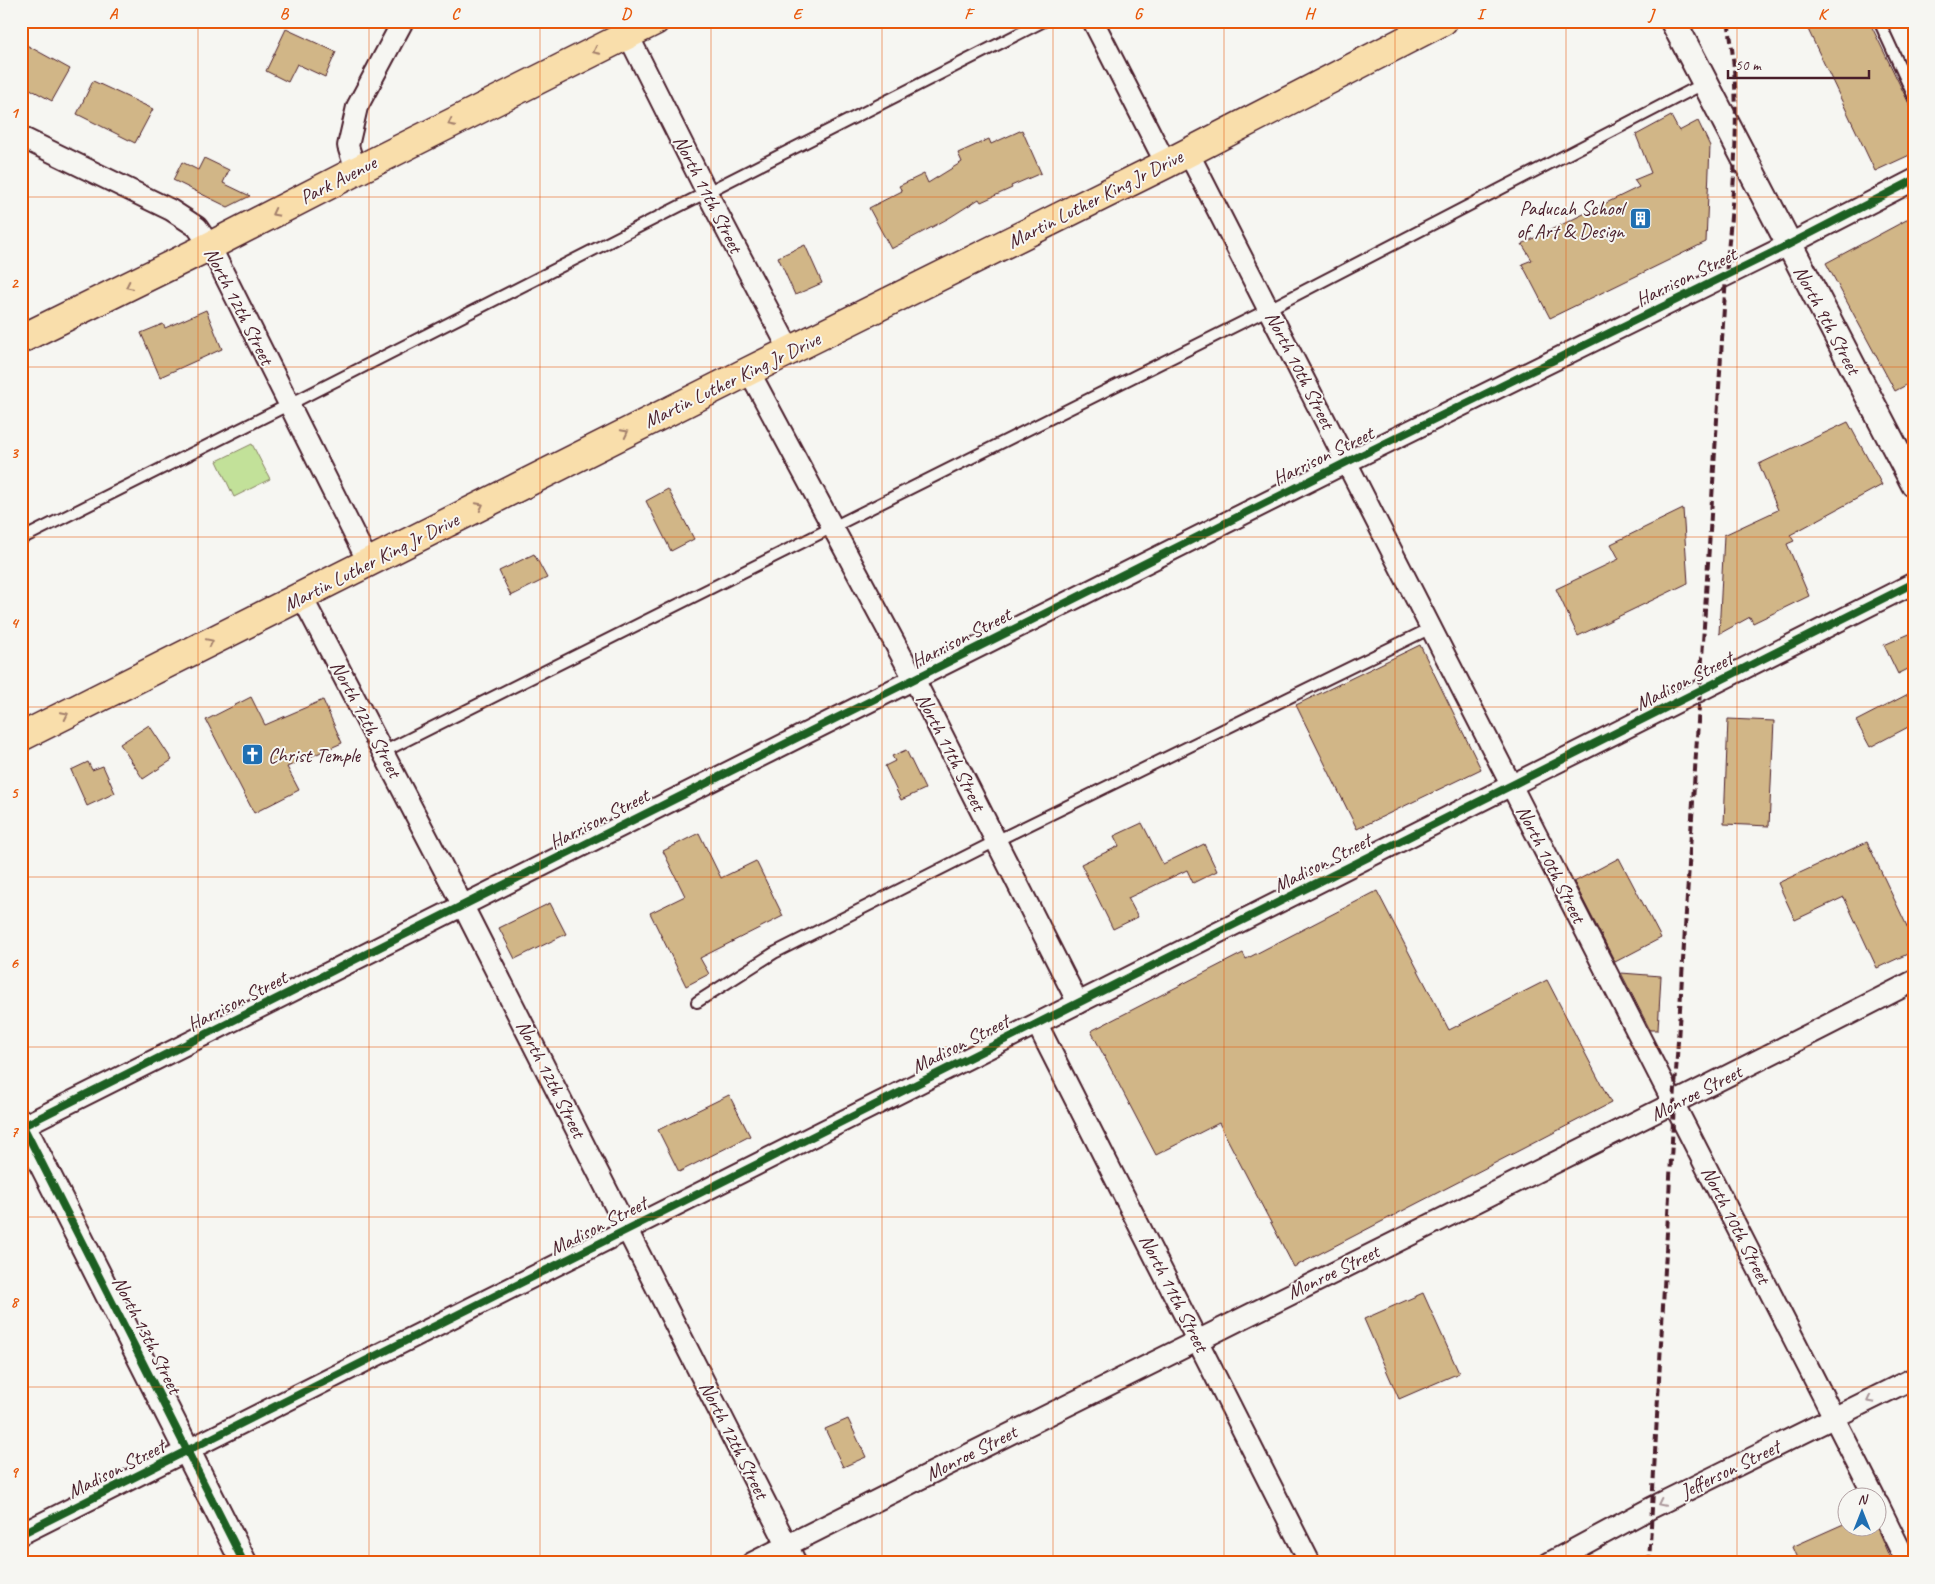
<svg xmlns="http://www.w3.org/2000/svg" width="1935" height="1584" font-family="Caveat,sans-serif">
	<style>
		.green { fill: #c2e199; stroke: #868062 }
		.building { fill: #d1b687; stroke: #4a1f2b }
		.lines { fill: none; stroke-linecap: round; stroke-linejoin: round }
		.service-casing { stroke: #4a1f2b; stroke-width: 14 }
		.minor-casing { stroke: #4a1f2b; stroke-width: 24 }
		.tertiary-casing { stroke: #4a1f2b; stroke-width: 29 }
		.primary-casing { stroke: #4a1f2b; stroke-width: 31 }
		.service { stroke: #f6f6f2; stroke-width: 10 }
		.minor { stroke: #f6f6f2; stroke-width: 20 }
		.tertiary { stroke: #f6f6f2; stroke-width: 25 }
		.primary { stroke: #f9deab; stroke-width: 28 }
		.rail { stroke: #4a1f2b; stroke-width: 4; stroke-dasharray: 8 4; stroke-linecap: butt }
		.cycleway-casing { stroke: #f6f6f2; stroke-width: 11 }
		.cycleway { stroke: #1b5e20; stroke-width: 8 }
		.oneway { stroke: #a27e6b }
		.oneway2 { stroke: #a99598 }
		.grid { fill: none; stroke: #e8590c; stroke-width: 1; stroke-opacity: 0.55 }
		.labels { text-anchor: middle; dominant-baseline: central; stroke-width: 4; stroke-linejoin: round; paint-order: stroke }
		.street-label { font-size: 20px; fill: #4a1f2b; stroke: #f6f6f2 }
		.poi-label { font-size: 20px; fill: #4a1f2b; stroke: #f6f6f2; text-anchor: end }
		.neatline { fill: none; stroke: #e8590c; stroke-width: 2 }
		.grid-label { font-size: 16px; text-anchor: middle; font-weight: bold; fill: #e8590c }
	</style>
	<rect width="100%" height="100%" fill="#f6f6f2"/>
	<filter id="ink" filterUnits="userSpaceOnUse"><feTurbulence type="fractalNoise" baseFrequency=".02" numOctaves="2"/><feDisplacementMap in="SourceGraphic" scale="10" xChannelSelector="R" yChannelSelector="G"/><feConvolveMatrix kernelMatrix="1 2 1 2 8 2 1 2 1" color-interpolation-filters="sRGB"/></filter>
	<g filter="url(#ink)">
		<polygon class="green" points="252,444 270,479 234,497 217,461"/>
		<g class="building">
			<polygon points="1804,21 1869,21 1914,114 1914,153 1875,171"/>
			<polygon points="286,29 336,52 325,77 297,64 288,82 266,71"/>
			<polygon points="21,42 70,69 52,101 21,84"/>
			<polygon points="93,81 153,109 135,143 77,114"/>
			<polygon points="1671,116 1679,131 1698,121 1710,146 1706,242 1550,318 1522,264 1532,260 1522,244 1639,187 1634,180 1651,173 1636,135"/>
			<polygon points="1022,130 1041,173 1011,186 1012,188 981,202 979,199 949,218 891,249 869,208 902,191 899,186 924,174 928,183 962,162 958,153 989,139 991,144"/>
			<polygon points="204,158 229,170 223,183 250,196 228,207 173,180 182,162 198,170"/>
			<polygon points="1914,216 1914,381 1895,391 1826,263"/>
			<polygon points="805,245 822,283 795,295 778,257"/>
			<polygon points="206,310 222,349 160,377 141,333 163,324 165,328"/>
			<polygon points="1848,422 1882,485 1790,535 1794,541 1787,544 1809,596 1753,623 1750,617 1719,634 1724,535 1778,510 1759,464"/>
			<polygon points="668,489 694,539 671,551 646,501"/>
			<polygon points="1683,509 1688,583 1578,636 1556,589 1619,559 1611,544"/>
			<polygon points="534,554 547,578 511,596 499,571"/>
			<polygon points="1914,632 1914,666 1898,674 1884,645"/>
			<polygon points="1420,645 1481,769 1357,829 1296,705"/>
			<polygon points="1914,691 1914,724 1870,747 1856,721"/>
			<polygon points="251,697 265,725 323,700 342,743 287,767 299,790 254,813 206,720"/>
			<polygon points="1728,719 1774,721 1769,826 1724,824"/>
			<polygon points="149,725 172,760 143,779 120,744"/>
			<polygon points="906,750 925,789 901,800 885,766 895,761 892,756"/>
			<polygon points="88,762 92,770 103,766 115,793 87,806 71,770"/>
			<polygon points="1142,823 1163,864 1204,844 1217,871 1193,883 1187,870 1128,898 1138,917 1113,929 1081,864 1119,846 1114,836"/>
			<polygon points="699,833 721,878 756,861 783,916 700,958 709,974 686,986 650,913 685,896 663,851"/>
			<polygon points="1867,842 1914,941 1914,951 1877,968 1844,897 1795,920 1778,883"/>
			<polygon points="1619,858 1661,938 1615,962 1574,882"/>
			<polygon points="1377,891 1449,1030 1547,980 1611,1103 1294,1267 1219,1123 1156,1155 1091,1031 1243,953 1246,959"/>
			<polygon points="550,903 566,934 515,959 499,928"/>
			<polygon points="1621,973 1661,976 1658,1030 1650,1030"/>
			<polygon points="729,1095 750,1136 679,1172 658,1130"/>
			<polygon points="1423,1293 1459,1373 1399,1399 1364,1319"/>
			<polygon points="848,1419 866,1457 843,1467 825,1429"/>
			<polygon points="1848,1522 1848,1526 1876,1526 1892,1563 1799,1563 1792,1547"/>
		</g>
		<g class="lines">
			<defs>
				<g id="service">
					<polyline points="1879,21 1914,97"/>
					<polyline points="21,539 288,405 1044,21"/>
					<polyline points="383,752 1269,309 1705,83"/>
					<polyline points="697,1002 774,953 996,841 1431,628"/>
				</g>
				<g id="minor">
					<polyline points="1093,21 1166,164"/>
					<polyline points="628,35 707,193 790,351"/>
					<polyline points="21,137 171,210 197,227 210,246 368,562"/>
					<polyline points="1188,152 1874,1496"/>
					<polyline points="356,171 348,146 357,107 403,21"/>
					<polyline points="749,371 914,679 1078,1003"/>
					<polyline points="302,597 463,906 796,1563"/>
					<polyline points="1037,1024 1310,1563"/>
					<polyline points="23,1126 1347,462 1788,245 1914,180"/>
					<polyline points="1878,1504 1907,1563"/>
					<polyline points="21,1534 1914,583"/>
					<path d="M 752,1563 C 1139,1368 1528,1179 1914,981"/>
					<polyline points="1549,1563 1651,1508 1914,1378"/>
				</g>
				<g id="tertiary">
					<polyline points="1673,21 1914,484"/>
					<polyline points="21,1122 244,1563"/>
				</g>
				<g id="primary">
					<polyline points="21,339 210,246 356,171 655,21"/>
					<polyline points="21,737 749,371 1166,164 1443,21"/>
				</g>
			</defs>
			<use href="#service" class="service-casing"/>
			<use href="#minor" class="minor-casing"/>
			<use href="#tertiary" class="tertiary-casing"/>
			<use href="#primary" class="primary-casing"/>
			<use href="#service" class="service"/>
			<use href="#minor" class="minor"/>
			<use href="#tertiary" class="tertiary"/>
			<use href="#primary" class="primary"/>
			<path class="rail" d="M 1649,1563 L 1674,1104 L 1726,276 C 1733,191 1743,106 1728,21"/>
			<defs>
				<g id="cycleway">
					<polyline points="21,1122 244,1563"/>
					<polyline points="23,1126 1347,462 1788,245 1914,180"/>
					<polyline points="21,1534 1914,583"/>
				</g>
			</defs>
			<use href="#cycleway" class="cycleway-casing"/>
			<use href="#cycleway" class="cycleway"/>
		</g>
		<defs><path id="oneway-chevron" d="M-2-3.5L2.5 0L-2 3.5" fill="none" stroke-width="1.6" stroke-linecap="round" stroke-linejoin="round" transform="scale(1.25)"/></defs>
		<g class="oneway">
			<use href="#oneway-chevron" transform="translate(596 51) rotate(154)"/>
			<use href="#oneway-chevron" transform="translate(451 123) rotate(154)"/>
			<use href="#oneway-chevron" transform="translate(275 213) rotate(153)"/>
			<use href="#oneway-chevron" transform="translate(129 286) rotate(154)"/>
			<use href="#oneway-chevron" transform="translate(625 433) rotate(-27)"/>
			<use href="#oneway-chevron" transform="translate(480 506) rotate(-27)"/>
			<use href="#oneway-chevron" transform="translate(210 642) rotate(-26)"/>
			<use href="#oneway-chevron" transform="translate(65 715) rotate(-26)"/>
		</g>
		<g class="oneway2">
			<use href="#oneway-chevron" transform="translate(1870 1400) rotate(153)"/>
			<use href="#oneway-chevron" transform="translate(1661 1503) rotate(154)"/>
		</g>
	</g>
	<path class="grid" d="M 198,21 L 198,1563M 369,21 L 369,1563M 540,21 L 540,1563M 711,21 L 711,1563M 882,21 L 882,1563M 1053,21 L 1053,1563M 1224,21 L 1224,1563M 1395,21 L 1395,1563M 1566,21 L 1566,1563M 1737,21 L 1737,1563M 21,197 L 1914,197M 21,367 L 1914,367M 21,537 L 1914,537M 21,707 L 1914,707M 21,877 L 1914,877M 21,1047 L 1914,1047M 21,1217 L 1914,1217M 21,1387 L 1914,1387"/>
	<defs>
		<symbol id="building-square" viewBox="-11 -11 22 22"><rect x="-9" y="-9" width="18" height="18" rx="4" fill="#1f6fb2" stroke="#f6f6f2"/><path d="M-4-6H4V6H1V3H-1V6H-4ZM-2.5-4.3h1.7v1.8h-1.7ZM.8-4.3h1.7v1.8H.8ZM-2.5-1h1.7V.8h-1.7ZM.8-1h1.7V.8H.8Z" fill="#fff"/></symbol>
		<symbol id="church-square" viewBox="-11 -11 22 22"><rect x="-9" y="-9" width="18" height="18" rx="4" fill="#1f6fb2" stroke="#f6f6f2"/><path d="M-1.2-6h2.4v3.5h3.3v2.4h-3.3V6h-2.4V-.1h-3.3v-2.4h3.3Z" fill="#fff"/></symbol>
	</defs>
	<g fill-rule="evenodd">
		<use href="#building-square" x="1628" y="206" width="25" height="25"/>
		<use href="#church-square" x="240" y="742" width="25" height="25"/>
	</g>
	<g class="labels">
		<g class="street-label">
			<text transform="translate(338 180) rotate(-27)">Park Avenue</text>
			<text transform="translate(708 194) rotate(63)">North 11th Street</text>
			<text transform="translate(1095 199) rotate(-27)">Martin Luther King Jr Drive</text>
			<text transform="translate(1686 277) rotate(-26)">Harrison Street</text>
			<text transform="translate(239 306) rotate(63)">North 12th Street</text>
			<text transform="translate(1827 320) rotate(62)">North 9th Street</text>
			<text transform="translate(1300 370) rotate(63)">North 10th Street</text>
			<text transform="translate(732 380) rotate(-26)">Martin Luther King Jr Drive</text>
			<text transform="translate(1323 456) rotate(-26)">Harrison Street</text>
			<text transform="translate(371 562) rotate(-27)">Martin Luther King Jr Drive</text>
			<text transform="translate(961 638) rotate(-27)">Harrison Street</text>
			<text transform="translate(1684 681) rotate(-27)">Madison Street</text>
			<text transform="translate(366 719) rotate(62)">North 12th Street</text>
			<text transform="translate(951 752) rotate(63)">North 11th Street</text>
			<text transform="translate(599 819) rotate(-27)">Harrison Street</text>
			<text transform="translate(1322 863) rotate(-27)">Madison Street</text>
			<text transform="translate(1551 864) rotate(63)">North 10th Street</text>
			<text transform="translate(237 1001) rotate(-27)">Harrison Street</text>
			<text transform="translate(960 1044) rotate(-27)">Madison Street</text>
			<text transform="translate(551 1079) rotate(63)">North 12th Street</text>
			<text transform="translate(1696 1093) rotate(-27)">Monroe Street</text>
			<text transform="translate(1736 1225) rotate(63)">North 10th Street</text>
			<text transform="translate(598 1226) rotate(-27)">Madison Street</text>
			<text transform="translate(1333 1272) rotate(-26)">Monroe Street</text>
			<text transform="translate(1174 1293) rotate(63)">North 11th Street</text>
			<text transform="translate(147 1335) rotate(63)">North 13th Street</text>
			<text transform="translate(734 1440) rotate(63)">North 12th Street</text>
			<text transform="translate(971 1453) rotate(-27)">Monroe Street</text>
			<text transform="translate(116 1469) rotate(-27)">Madison Street</text>
			<text transform="translate(1730 1469) rotate(-26)">Jefferson Street</text>
		</g>
		<g class="poi-label">
			<text x="1624" y="208">Paducah School<tspan x="1624" dy="23">of Art &amp; Design</tspan></text>
			<text x="268" y="755" text-anchor="start">Christ Temple</text>
		</g>
	</g>
	<rect width="1935" height="1584" fill="none" stroke="#f6f6f2" stroke-width="55"/>
	<g transform="translate(1862 1512)"><circle r="24" fill="#f6f6f2" stroke="#b1a0a2"/>
	<path d="M0-4L9 19L0 12L-9 19Z" fill="#1f6fb2"/>
	<text y="-8" font-size="14" font-weight="bold" text-anchor="middle" fill="#4a1f2b">N</text>
	</g>
	<path d="M1728 70v8h141v-8" fill="none" stroke="#4a1f2b" stroke-width="2.5"/>
	<text x="1735" y="70" font-size="15" fill="#4a1f2b" stroke="#f6f6f2" stroke-width="4" paint-order="stroke">50 m</text>
	<rect x="28" y="28" width="1880" height="1528" class="neatline"/>
	<g class="grid-label">
		<text x="113" y="19">A</text>
		<text x="284" y="19">B</text>
		<text x="455" y="19">C</text>
		<text x="626" y="19">D</text>
		<text x="797" y="19">E</text>
		<text x="968" y="19">F</text>
		<text x="1138" y="19">G</text>
		<text x="1309" y="19">H</text>
		<text x="1480" y="19">I</text>
		<text x="1651" y="19">J</text>
		<text x="1822" y="19">K</text>
		<text x="14" y="118">1</text>
		<text x="14" y="288">2</text>
		<text x="14" y="458">3</text>
		<text x="14" y="628">4</text>
		<text x="14" y="798">5</text>
		<text x="14" y="968">6</text>
		<text x="14" y="1137">7</text>
		<text x="14" y="1307">8</text>
		<text x="14" y="1477">9</text>
	</g>
</svg>
